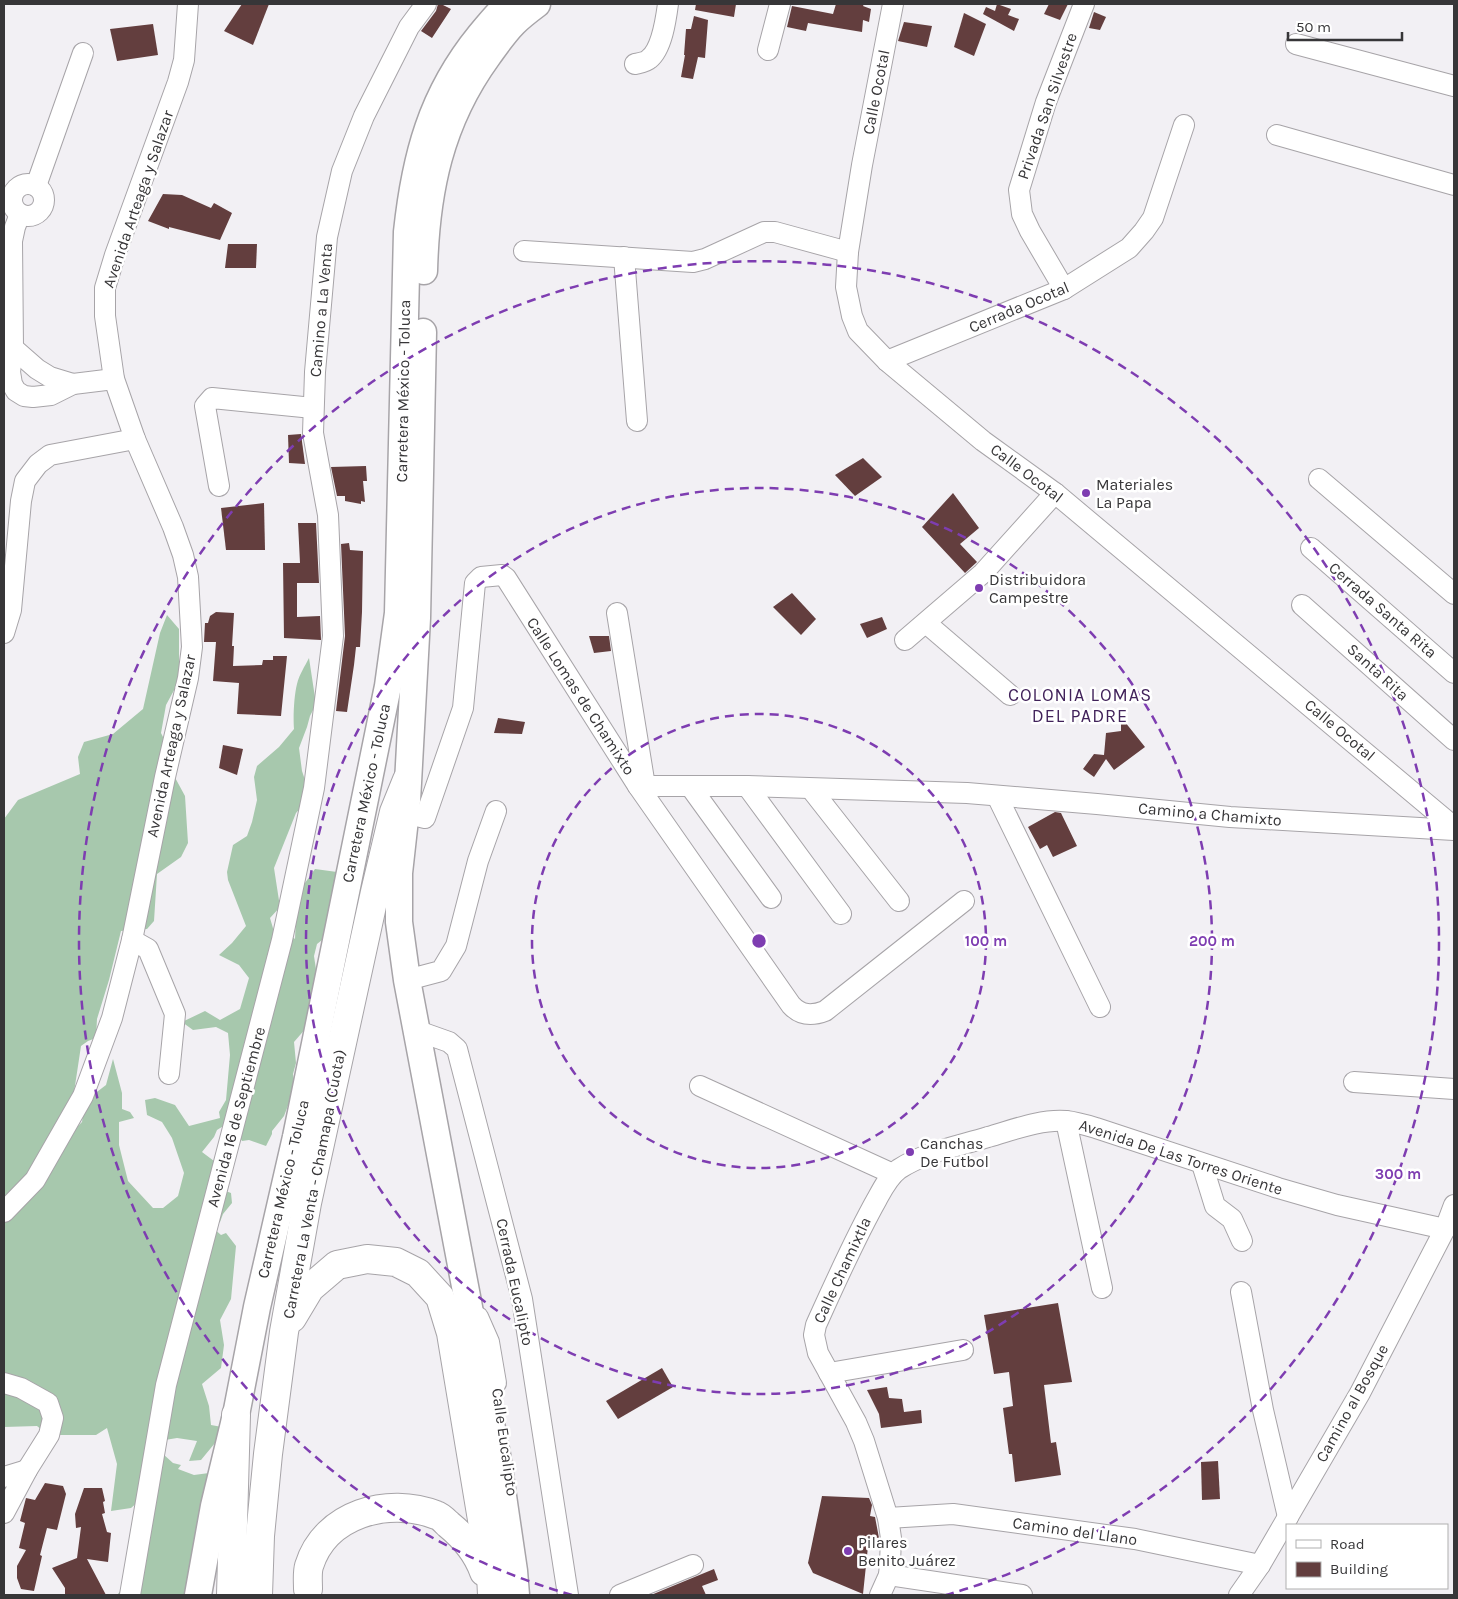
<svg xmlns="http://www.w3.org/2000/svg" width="1458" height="1599" font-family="Karla,sans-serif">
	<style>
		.forest { fill: #a7c8ad }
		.building { fill: #633e3e }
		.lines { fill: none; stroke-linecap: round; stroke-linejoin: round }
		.minor-casing { stroke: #a7a4a8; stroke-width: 22 }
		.major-casing { stroke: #a7a4a8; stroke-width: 29 }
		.highway-casing { stroke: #a7a4a8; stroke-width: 30 }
		.minor { stroke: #fff; stroke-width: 20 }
		.major { stroke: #fff; stroke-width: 26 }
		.highway { stroke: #fff; stroke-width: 28 }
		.ring { fill: none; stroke: #7e3db1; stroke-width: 2.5; stroke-dasharray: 9 6 }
		.poi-dot { fill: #7e3db1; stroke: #fff; stroke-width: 2 }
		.labels { text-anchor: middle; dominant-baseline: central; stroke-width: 5; stroke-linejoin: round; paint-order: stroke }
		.street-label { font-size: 16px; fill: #373638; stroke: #fff }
		.poi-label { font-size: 16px; fill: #373638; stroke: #fff; text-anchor: start }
		.neighbourhood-label { font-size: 18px; letter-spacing: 1px; fill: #41225a; stroke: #fff }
		.centre { fill: #7e3db1; stroke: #fff; stroke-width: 2.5 }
		.ring-label { font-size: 15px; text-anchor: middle; font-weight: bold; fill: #7e3db1; stroke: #fff; stroke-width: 5; stroke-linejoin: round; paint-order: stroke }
	</style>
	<rect width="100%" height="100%" fill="#f2f0f4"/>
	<path class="forest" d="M 167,615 L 179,629 L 179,681 L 166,705 L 161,733 L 170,751 L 172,772 L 185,796 L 188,843 L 181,857 L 157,874 L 154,921 L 147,929 L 121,931 L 109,980 L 97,1019 L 96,1038 L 88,1041 L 81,1046 L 73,1099 L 61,1143 L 82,1122 L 85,1101 L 106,1085 L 113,1059 L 122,1093 L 122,1109 L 130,1112 L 134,1118 L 119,1122 L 119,1145 L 128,1181 L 153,1208 L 163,1208 L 178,1196 L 184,1173 L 172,1138 L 162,1122 L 147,1115 L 145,1100 L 155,1098 L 175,1105 L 189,1126 L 220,1118 L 219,1112 L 226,1100 L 230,1055 L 228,1033 L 216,1027 L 193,1030 L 182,1022 L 205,1011 L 220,1020 L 240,1009 L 249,978 L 239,965 L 219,955 L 232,943 L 246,926 L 228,880 L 227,872 L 233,845 L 247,836 L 252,822 L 257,800 L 254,777 L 257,766 L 279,747 L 294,729 C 293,717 294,696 297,684 C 299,675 305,666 309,658 L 316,704 L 310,716 L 307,727 L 299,748 L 302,771 L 308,789 L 302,806 L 296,813 L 274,868 L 280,907 L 270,918 L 275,935 L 284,930 L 295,939 L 297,894 L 315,869 L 337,872 L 338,884 L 336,929 L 317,944 L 314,956 L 321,1003 L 313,1020 L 294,1042 L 296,1063 L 293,1074 L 295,1087 L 284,1116 L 272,1131 L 272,1134 L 266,1146 L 249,1140 L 242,1141 L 238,1134 L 225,1125 L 217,1130 L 214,1137 L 202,1152 L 214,1161 L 212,1186 L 231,1193 L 232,1203 L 223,1214 L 220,1222 L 212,1227 L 221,1235 L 226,1233 L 236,1246 L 231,1299 L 220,1320 L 224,1345 L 221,1368 L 202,1384 L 209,1406 L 211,1425 L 222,1427 L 215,1443 L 201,1460 L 189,1461 L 197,1441 L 177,1438 L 165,1440 L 163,1454 L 173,1463 L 181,1465 L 178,1469 L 194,1475 L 209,1473 L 187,1595 L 117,1595 L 123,1588 L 139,1501 L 131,1508 L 111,1511 L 117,1464 L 107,1428 L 96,1435 L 48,1435 L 37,1426 L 4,1427 L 4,819 L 18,800 L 80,774 L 78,757 L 84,742 L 113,734 L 143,709 L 160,633 Z"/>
	<g class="building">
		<polygon points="242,4 269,4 253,45 224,31"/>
		<polygon points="438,4 441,4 451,9 432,38 421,31 436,11"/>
		<polygon points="696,4 736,4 734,17 695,10"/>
		<polygon points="836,4 864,4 863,6 871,9 869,22 863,20 862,32 808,23 806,31 787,27 792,6 833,14"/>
		<polygon points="997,4 1011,9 1008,15 1019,19 1014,31 983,14 986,7 995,11"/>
		<polygon points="1049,4 1068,4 1060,20 1044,14"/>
		<polygon points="1094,12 1106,17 1100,30 1089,28"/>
		<polygon points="964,13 986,24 974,56 954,47"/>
		<polygon points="694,16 708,20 705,58 698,57 693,79 681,77 685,55 684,55 686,29 691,29"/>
		<polygon points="904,22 932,26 927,47 898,41"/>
		<polygon points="153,24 158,55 117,61 110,29"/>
		<polygon points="163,194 182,195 211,208 214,203 232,213 220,240 169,227 169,229 148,221"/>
		<polygon points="228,244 257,244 256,268 225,268"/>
		<polygon points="301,434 305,464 289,463 288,435"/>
		<polygon points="863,458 882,477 855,496 835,475"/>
		<polygon points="366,466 367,481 363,481 365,502 361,501 361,504 345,501 345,496 337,496 331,467"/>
		<polygon points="953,493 979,528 960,544 977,562 965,573 922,527"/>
		<polygon points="264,503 265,550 226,550 221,508"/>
		<polygon points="298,523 316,523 319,583 297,583 297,617 320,616 321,640 284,638 283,563 300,563"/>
		<polygon points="349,543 350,550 363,551 362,612 360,647 356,647 354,665 347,712 336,711 345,636 341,544"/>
		<polygon points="792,593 816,619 801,635 773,607"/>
		<polygon points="216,612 234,613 232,646 234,646 233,666 262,665 263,660 273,660 273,656 287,656 281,716 237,714 239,683 213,681 216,642 204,642 205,623 208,623 210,616"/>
		<polygon points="882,617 887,629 867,638 860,624"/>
		<polygon points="589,636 609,636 611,651 594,653"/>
		<polygon points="1121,717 1145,747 1114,770 1106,759 1094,777 1083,769 1094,754 1104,755 1106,733 1121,731"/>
		<polygon points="498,718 525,722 522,734 494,733"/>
		<polygon points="223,745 243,749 237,775 219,768"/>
		<polygon points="1055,812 1061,813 1077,846 1053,857 1047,845 1040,849 1028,827"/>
		<polygon points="1058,1303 1072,1382 1044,1385 1051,1443 1056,1442 1061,1475 1015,1482 1012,1454 1009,1454 1003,1408 1013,1406 1009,1372 994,1374 984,1315"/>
		<polygon points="662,1368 673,1387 618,1419 606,1401"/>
		<polygon points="887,1387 889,1398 902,1399 904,1412 921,1410 922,1423 881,1428 879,1414 867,1390"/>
		<polygon points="1218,1461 1220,1499 1202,1500 1201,1462"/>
		<polygon points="45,1483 63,1486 66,1494 57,1530 47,1528 40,1555 42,1556 34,1591 21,1589 17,1578 17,1566 26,1550 19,1548 25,1523 20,1521 26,1498 35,1500"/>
		<polygon points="84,1488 102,1488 105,1501 103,1502 105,1513 102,1514 107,1532 111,1533 108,1562 87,1559 106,1595 65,1595 65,1588 52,1568 77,1558 81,1527 76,1528 75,1514"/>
		<polygon points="822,1496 869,1498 872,1505 870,1516 875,1517 879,1538 869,1537 863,1594 813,1573 808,1563"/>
		<polygon points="714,1569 718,1580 702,1586 706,1595 651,1595"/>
	</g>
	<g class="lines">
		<defs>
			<g id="minor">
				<polyline points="893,4 862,165 848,252 846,287 852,316 858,331 887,361 983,441 1055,493 1454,827"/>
				<polyline points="1296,44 1454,86"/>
				<polyline points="768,50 780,4"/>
				<path d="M 635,64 C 639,63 646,62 649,59 C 662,49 666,19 668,4"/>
				<polyline points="1277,135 1454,185"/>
				<circle cx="28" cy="200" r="16"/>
				<polyline points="36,186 83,53"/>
				<polyline points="20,214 15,227 12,241 13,348 10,372 12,384 16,391 24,396 33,397 51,395 73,384 114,379"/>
				<polyline points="524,251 693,262 705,259 764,232 775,232 848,252"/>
				<polyline points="624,257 637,421"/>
				<polyline points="1064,289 1030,231 1022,214 1019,190 1046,102 1084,4"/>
				<polyline points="13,348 37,369 50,377 73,384"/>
				<polyline points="887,361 1064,289 1129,248 1144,231 1153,218 1184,125"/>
				<polyline points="1319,479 1454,594"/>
				<polyline points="219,486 205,406 212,398 313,408"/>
				<polyline points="1311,548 1454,673"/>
				<polyline points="1302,605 1454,740"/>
				<polyline points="617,613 645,786"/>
				<polyline points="926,623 1010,695"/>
				<polyline points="4,633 11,610 21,501 25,481 38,464 50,455 135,439"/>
				<polyline points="905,640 983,573 1055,493"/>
				<polyline points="638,786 747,786 967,793 1097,804 1230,817 1454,830"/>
				<polyline points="690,786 771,898"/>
				<polyline points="747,786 841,914"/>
				<polyline points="811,789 899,901"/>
				<polyline points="997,796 1100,1007"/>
				<path d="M 405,813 L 425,818 L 463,708 L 475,583 L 481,577 L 502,575 L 506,578 L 638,786 L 791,1005 C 801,1016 812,1016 825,1011 L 964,901"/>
				<polyline points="132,940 148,949 175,1014 169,1074"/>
				<polyline points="407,980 441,971 456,946 478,861 496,811"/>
				<polyline points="418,1031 449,1042 457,1049 522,1299 568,1595"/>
				<polyline points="1354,1082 1454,1089"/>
				<polyline points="700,1086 893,1174"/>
				<polyline points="1066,1121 1102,1288"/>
				<polyline points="1202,1164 1215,1206 1232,1219 1242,1241"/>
				<polyline points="4,1212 35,1180 83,1096 112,1018 132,940 165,777 188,678 192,647 188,577 183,555 173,527 135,439 114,379 105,316 105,288 115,255 178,82 184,60 188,4"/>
				<polyline points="1241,1292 1263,1410 1288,1517"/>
				<polyline points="478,1317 489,1342 496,1383"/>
				<polyline points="829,1373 963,1350"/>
				<polyline points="4,1383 21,1388 48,1403 53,1418 49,1435 27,1470 4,1513"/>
				<polyline points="4,1477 27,1470"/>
				<polyline points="888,1518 953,1514 1135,1539 1260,1565"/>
				<polyline points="889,1575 1022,1595"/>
				<polyline points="130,1595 166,1385 282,940 314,788 333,636 328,515 313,433 315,372 327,237 342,171 364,116 409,27 426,4"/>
				<polyline points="620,1595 693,1565"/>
				<path d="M 880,1595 L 889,1575 L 890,1563 L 891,1538 L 888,1518 L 864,1441 L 856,1422 L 818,1353 L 814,1335 L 816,1325 C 835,1283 854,1240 877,1199 C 883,1188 889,1176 899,1169 C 925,1152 959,1146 988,1137 C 1013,1130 1040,1119 1066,1121 C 1076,1122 1086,1125 1096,1128 L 1278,1188 L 1337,1205 L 1445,1229"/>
				<polyline points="1239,1595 1260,1565 1360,1393 1445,1229 1454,1205"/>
			</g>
			<g id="major">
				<path d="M 424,271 C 426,191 440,122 488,56 C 496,45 504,33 514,23 C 521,16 529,10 537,4"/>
				<polyline points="423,332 417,618 407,801 399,873 399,922 407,980 497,1455 514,1571 516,1595"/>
				<path d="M 198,1595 L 214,1506 L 236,1415 L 257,1307 L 296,1137 L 388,686 L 398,613 L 407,232 C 415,157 431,95 480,35 C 489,24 498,13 508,4"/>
			</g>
			<g id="highway">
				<polyline points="292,1318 310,1288 337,1265 367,1259 396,1262 418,1273 440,1297 451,1333 491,1574 492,1595"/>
				<path d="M 308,1589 C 308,1581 307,1573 309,1566 C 325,1514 388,1496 436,1515 C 440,1516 444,1520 448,1524 C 464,1537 477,1552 484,1572"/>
				<polyline points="231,1595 236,1415"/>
				<polyline points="258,1595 260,1536 268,1454 284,1332 307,1203 375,892 394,812 407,780"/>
			</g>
		</defs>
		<use href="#minor" class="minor-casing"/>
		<use href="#major" class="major-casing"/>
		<use href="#highway" class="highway-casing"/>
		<use href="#minor" class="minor"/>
		<use href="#major" class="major"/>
		<use href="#highway" class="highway"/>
	</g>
	<g class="ring">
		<circle cx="759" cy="941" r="227"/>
		<circle cx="759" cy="941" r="453"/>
		<path d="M572 1595A680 680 0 1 1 946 1595"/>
	</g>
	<g class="poi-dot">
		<circle cx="1086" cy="493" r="5"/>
		<circle cx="979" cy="588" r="5"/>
		<circle cx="910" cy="1152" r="5"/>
		<circle cx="848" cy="1551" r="5"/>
	</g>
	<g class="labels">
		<g class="street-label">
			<text transform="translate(876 92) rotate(-79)">Calle Ocotal</text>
			<text transform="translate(1047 106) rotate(-71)">Privada San Silvestre</text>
			<text transform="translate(138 199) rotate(-71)">Avenida Arteaga y Salazar</text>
			<text transform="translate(1019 307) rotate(-23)">Cerrada Ocotal</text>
			<text transform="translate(321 310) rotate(-85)">Camino a La Venta</text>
			<text transform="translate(403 391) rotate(-89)">Carretera México - Toluca</text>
			<text transform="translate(1027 473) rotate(37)">Calle Ocotal</text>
			<text transform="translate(1383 610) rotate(41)">Cerrada Santa Rita</text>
			<text transform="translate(1378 672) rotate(42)">Santa Rita</text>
			<text transform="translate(581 696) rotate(57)">Calle Lomas de Chamixto</text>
			<text transform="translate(1340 730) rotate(40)">Calle Ocotal</text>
			<text transform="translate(171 746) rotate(-78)">Avenida Arteaga y Salazar</text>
			<text transform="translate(366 793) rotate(-78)">Carretera México - Toluca</text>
			<text transform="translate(1210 814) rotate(5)">Camino a Chamixto</text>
			<text transform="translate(236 1117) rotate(-75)">Avenida 16 de Septiembre</text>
			<text transform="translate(1181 1157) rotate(18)">Avenida De Las Torres Oriente</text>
			<text transform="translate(314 1184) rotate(-79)">Carretera La Venta - Chamapa (Cuota)</text>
			<text transform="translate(283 1189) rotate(-77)">Carretera México - Toluca</text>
			<text transform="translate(842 1270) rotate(-65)">Calle Chamixtla</text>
			<text transform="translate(515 1282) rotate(78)">Cerrada Eucalipto</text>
			<text transform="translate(1352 1403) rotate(-61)">Camino al Bosque</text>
			<text transform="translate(505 1442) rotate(82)">Calle Eucalipto</text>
			<text transform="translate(1075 1531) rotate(8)">Camino del Llano</text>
		</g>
		<g class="poi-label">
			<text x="1096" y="484">Materiales<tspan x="1096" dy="18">La Papa</tspan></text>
			<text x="989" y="579">Distribuidora<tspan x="989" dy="18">Campestre</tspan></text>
			<text x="920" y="1143">Canchas<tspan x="920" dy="18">De Futbol</tspan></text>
			<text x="858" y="1542">Pilares<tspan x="858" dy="18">Benito Juárez</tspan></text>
		</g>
		<g class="neighbourhood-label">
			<text x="1080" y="695">COLONIA LOMAS<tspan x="1080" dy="21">DEL PADRE</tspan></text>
		</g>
	</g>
	<circle cx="759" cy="941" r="8" class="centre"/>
	<g class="ring-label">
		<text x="986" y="946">100 m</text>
		<text x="1212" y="946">200 m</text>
		<text x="1398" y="1179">300 m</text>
	</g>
	<rect width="1458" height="1599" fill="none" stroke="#373638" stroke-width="10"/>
	<rect x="1286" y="1524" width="162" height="65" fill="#ffffff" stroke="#afafaf"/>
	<rect x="1296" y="1540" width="25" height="8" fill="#ffffff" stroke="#afafaf"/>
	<text x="1330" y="1549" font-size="15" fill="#373638">Road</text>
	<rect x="1296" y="1562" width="25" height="15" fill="#633e3e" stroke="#afafaf"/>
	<text x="1330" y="1574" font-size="15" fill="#373638">Building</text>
	<path d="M1288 32v8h114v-8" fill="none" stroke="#373638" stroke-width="2.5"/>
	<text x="1296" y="32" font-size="15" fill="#373638" stroke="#ffffff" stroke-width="4" paint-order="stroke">50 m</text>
</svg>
